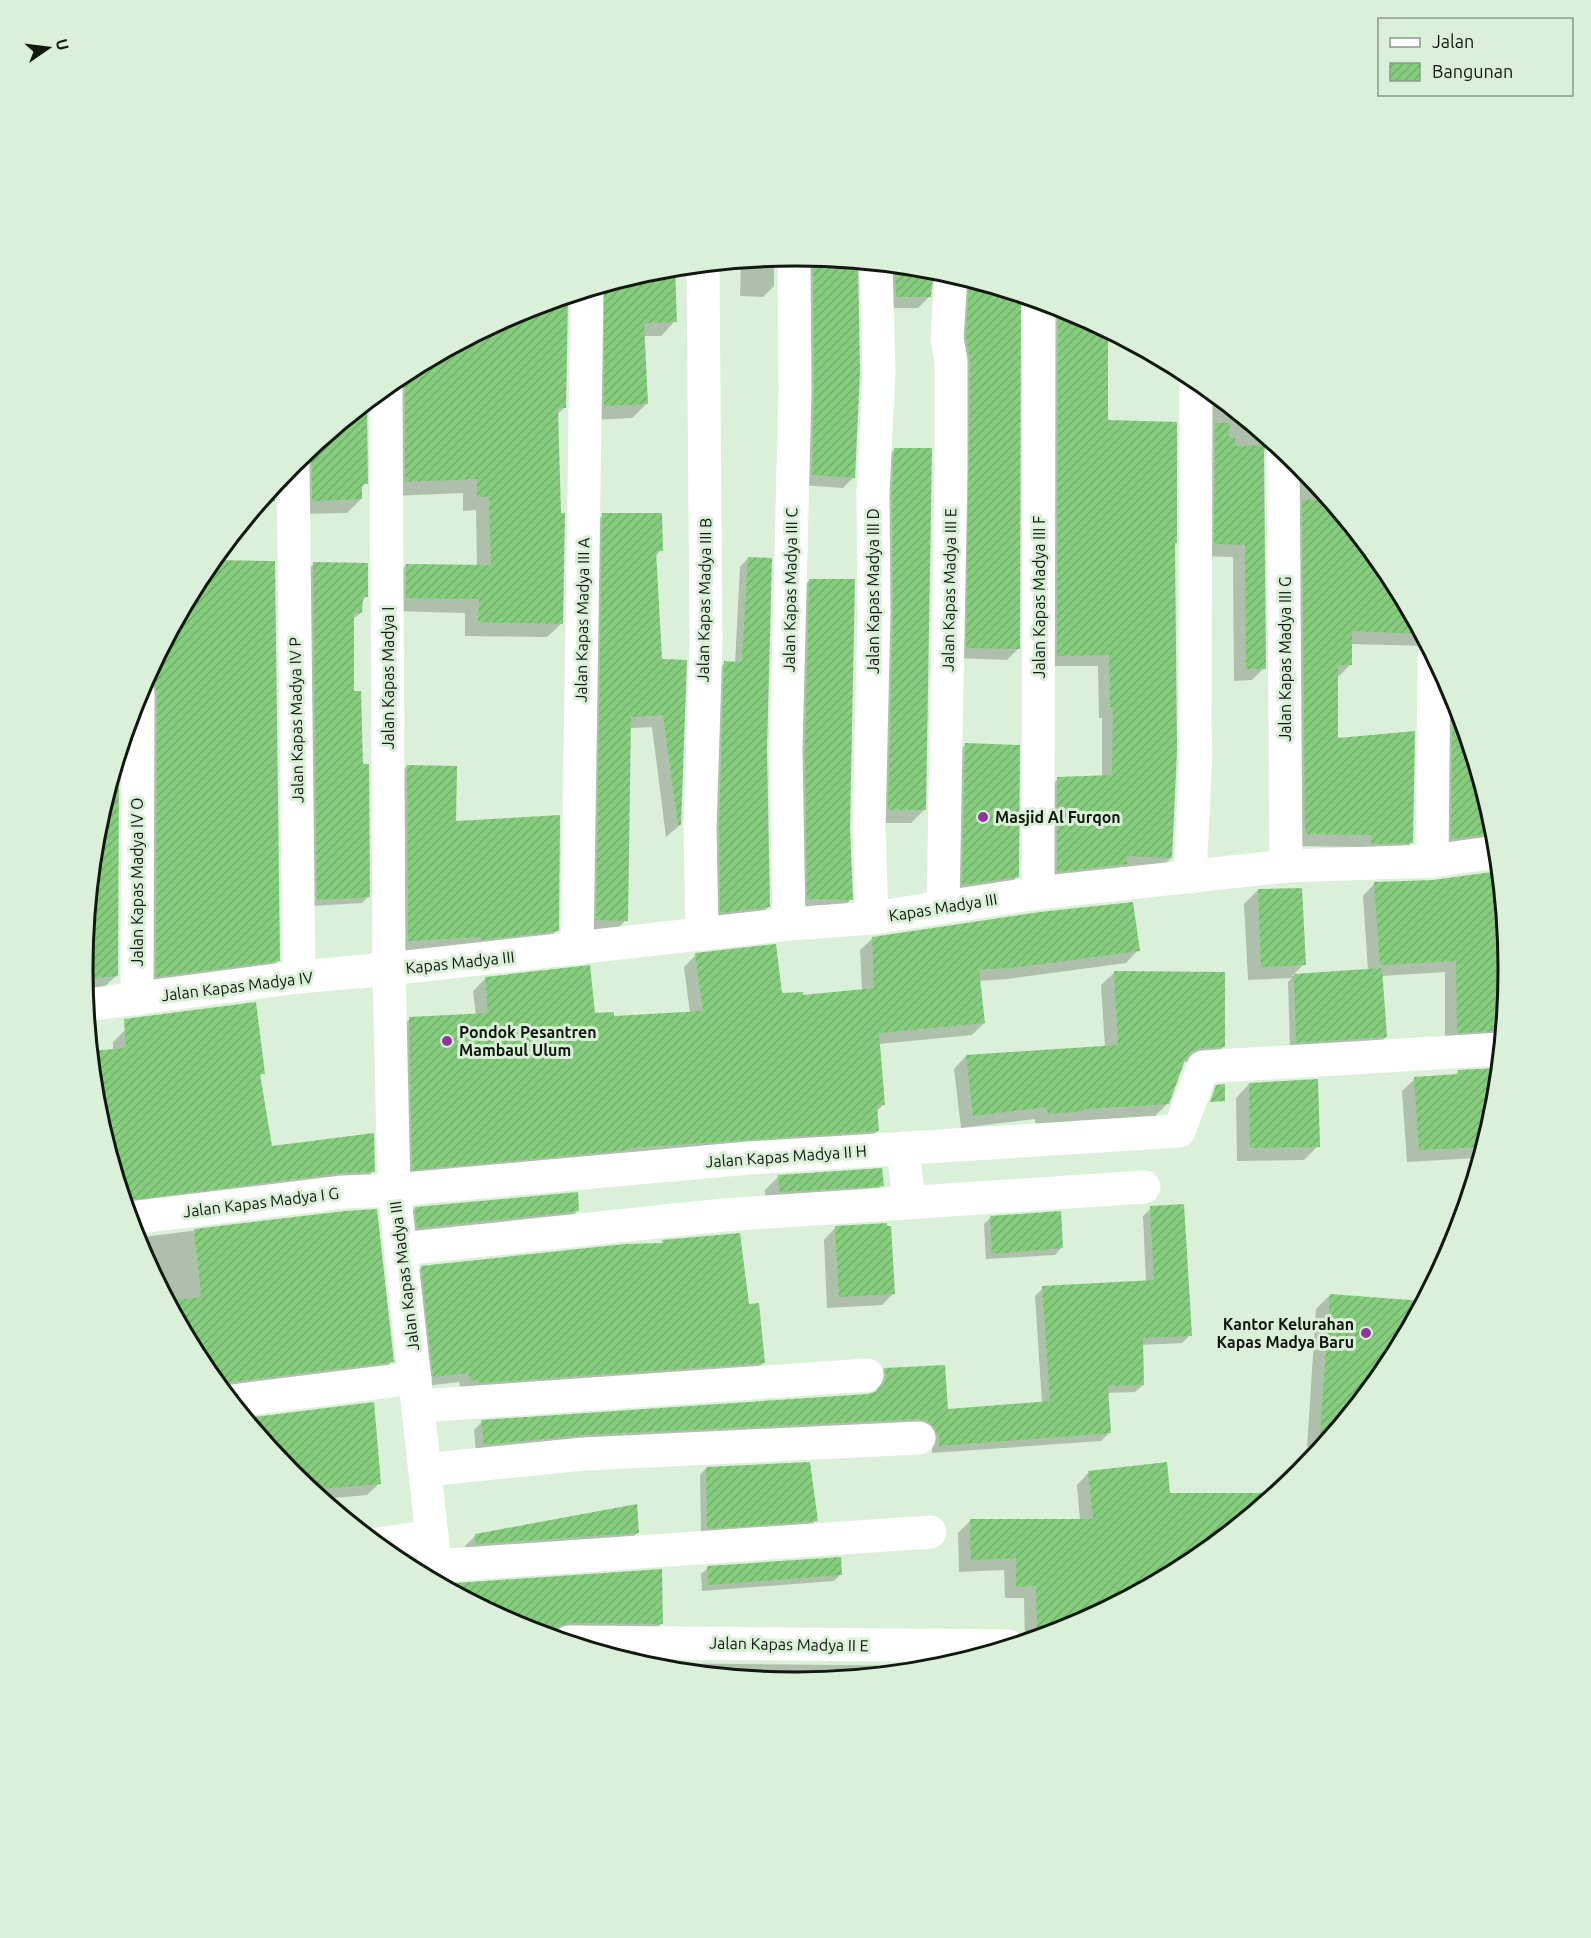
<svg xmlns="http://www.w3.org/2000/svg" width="1591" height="1938" font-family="Ubuntu,sans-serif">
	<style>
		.shadow { fill: #0003 }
		.building { fill: url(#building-hatch) }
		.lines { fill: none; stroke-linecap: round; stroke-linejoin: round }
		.minor { stroke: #fff; stroke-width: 33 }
		.poi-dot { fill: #92359f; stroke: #daf0d8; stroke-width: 2 }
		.labels { text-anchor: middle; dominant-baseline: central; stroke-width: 6; stroke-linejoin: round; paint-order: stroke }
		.street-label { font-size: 16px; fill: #111810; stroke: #daf0d8 }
		.poi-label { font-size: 16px; font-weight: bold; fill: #111810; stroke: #daf0d8; text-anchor: start }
		.rim { fill: none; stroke: #111810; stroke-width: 3 }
	</style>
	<defs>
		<pattern id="building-hatch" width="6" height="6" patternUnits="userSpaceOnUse" patternTransform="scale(1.5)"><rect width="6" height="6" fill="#86cd7e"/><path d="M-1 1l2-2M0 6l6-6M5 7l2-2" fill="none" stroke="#73af6c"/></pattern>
	</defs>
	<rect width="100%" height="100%" fill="#daf0d8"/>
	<g class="shadow">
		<polygon points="798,256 856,262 854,477 843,488 801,485"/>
		<polygon points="774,258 774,286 763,297 740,296 741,261"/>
		<polygon points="881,264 932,270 929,297 918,308 885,308"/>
		<polygon points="674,268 675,321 661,336 643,336 647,403 632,418 590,420 591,290 657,270"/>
		<polygon points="955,276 1020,296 1018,649 1007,660 956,658"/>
		<polygon points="1045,303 1069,310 1108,331 1107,421 1175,543 1173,545 1171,858 1160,869 1123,867 1115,875 1046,882 1047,790 1058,779 1102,777 1102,718 1099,718 1098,666 1047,666"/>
		<polygon points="468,339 566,339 565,407 557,415 562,623 547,637 465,636 465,613 392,611 392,580 406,565 477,567 476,510 463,511 463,493 392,496 385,388 400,376"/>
		<polygon points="1204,386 1278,447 1269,445 1264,446 1263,452 1264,668 1252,680 1234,681 1233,557 1203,556"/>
		<polygon points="366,404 366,483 361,488 361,499 347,513 298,514 292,465"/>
		<polygon points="895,449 925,809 911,823 875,823 881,463"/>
		<polygon points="1287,454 1300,465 1389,573 1428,646 1351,644 1350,665 1338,677 1336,740 1412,842 1400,855 1360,856 1360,847 1293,846"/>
		<polygon points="273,487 273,501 259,515 250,515"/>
		<polygon points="603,515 661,550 655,557 660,661 680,825 666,837 652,727 630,728 626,920 614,932 585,931 591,527"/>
		<polygon points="218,554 279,960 264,974 142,990 137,695 203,573"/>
		<polygon points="748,558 766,750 768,907 760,915 713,920 716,671 725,663 735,663 740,567"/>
		<polygon points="314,564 367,596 361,602 361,613 353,619 353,693 368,897 362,903 311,906 307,570"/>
		<polygon points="810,580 849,828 851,899 834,917 790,916 792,598"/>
		<polygon points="1441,671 1454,696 1495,830 1497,850 1439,851"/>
		<polygon points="965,745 1018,876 1004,890 949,899 951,759"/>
		<polygon points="118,760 117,975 102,989 85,991 82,969 96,830"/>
		<polygon points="407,766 455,823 557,930 546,941 397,951 396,777"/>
		<polygon points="1499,872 1508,969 1501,1048 1445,1044 1445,972 1381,976 1386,1037 1379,1043 1290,1049 1288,982 1292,978 1248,980 1244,904 1258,890 1304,964 1292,976 1368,971 1363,896 1375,883 1435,881"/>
		<polygon points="873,938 1138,950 1126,963 1007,979 979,981 984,1023 972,1035 879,1044 884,1104 876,1112 878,1130 865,1143 401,1181 397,1031 410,1019 476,1016 473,991 485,979 593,1015 613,1018 690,1013 684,967 696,955 781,995 802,997 862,991 860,950"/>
		<polygon points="1114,973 1224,1046 1211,1059 1183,1062 1168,1103 1155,1116 1073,1121 1070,1124 1035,1126 1035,1119 961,1128 954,1069 966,1056 1105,1048 1101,985"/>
		<polygon points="125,1030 263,1073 259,1077 271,1148 373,1171 361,1184 127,1210 96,1108 91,1055 93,1053 113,1051 113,1042"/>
		<polygon points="1458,1072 1495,1108 1479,1161 1475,1161 1475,1158 1407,1162 1402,1091 1415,1079 1454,1076"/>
		<polygon points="1249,1084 1318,1146 1304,1160 1237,1161 1236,1098"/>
		<polygon points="779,1176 882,1185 868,1199 766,1206 765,1190"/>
		<polygon points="415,1208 577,1211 563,1225 404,1242 401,1222"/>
		<polygon points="1151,1208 1190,1335 1182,1343 1141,1345 1143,1385 1135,1392 1107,1393 1109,1433 1101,1441 932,1453 931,1441 476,1452 474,1430 482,1422 869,1395 876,1393 878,1383 877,1377 884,1369 944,1366 947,1411 1042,1403 1035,1296 1043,1288 1146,1282 1143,1216"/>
		<polygon points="345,1212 392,1361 380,1374 226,1393 202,1365 135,1238"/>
		<polygon points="991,1217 1061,1248 1055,1255 986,1259 984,1224"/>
		<polygon points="835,1228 894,1293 882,1305 827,1308 824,1240"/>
		<polygon points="663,1242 748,1306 763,1363 754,1373 461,1390 459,1382 424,1386 412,1277 422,1267 660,1245"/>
		<polygon points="1330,1295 1422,1302 1388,1365 1320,1448 1307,1447 1316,1309"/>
		<polygon points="247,1419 380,1483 367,1495 323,1499 291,1473"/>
		<polygon points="706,1468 816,1520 810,1527 701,1534 700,1475"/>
		<polygon points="1089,1472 1168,1495 1274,1494 1191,1562 1068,1628 1025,1641 1024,1598 1005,1598 1004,1570 959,1572 958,1533 970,1521 1080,1521 1077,1485"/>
		<polygon points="637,1533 627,1543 466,1554 465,1546 476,1535"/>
		<polygon points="708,1568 841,1574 834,1581 702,1591 701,1574"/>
		<polygon points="456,1585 662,1623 650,1636 551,1636 522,1628 451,1590"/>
		<polygon points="638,1663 943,1666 934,1668 795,1682 656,1668"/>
	</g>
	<g class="building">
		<polygon points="813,258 858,262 860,372 855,478 812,475 814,391"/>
		<polygon points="895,266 934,270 931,297 896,297"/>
		<polygon points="675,268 677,322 644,323 648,404 604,406 604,285 657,270"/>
		<polygon points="969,280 1021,296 1020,649 966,648 970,361 966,338"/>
		<polygon points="568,296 566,408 558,408 561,513 565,513 563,624 478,622 479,599 406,598 406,564 491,565 489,497 477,497 477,479 405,482 405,387 400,376 523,310"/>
		<polygon points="1058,307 1069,310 1108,332 1108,420 1177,422 1177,543 1175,543 1177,751 1172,858 1126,856 1128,864 1057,872 1057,777 1112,775 1113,707 1110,707 1109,655 1057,656"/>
		<polygon points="367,402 368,484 362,484 362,499 312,501 312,464 307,452"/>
		<polygon points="1215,423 1230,423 1229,437 1235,438 1235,446 1266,445 1264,452 1266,669 1246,669 1245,545 1214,544"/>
		<polygon points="894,448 932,448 926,810 888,810 893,612 892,494"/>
		<polygon points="274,485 275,501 261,502"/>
		<polygon points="1328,499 1389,573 1421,634 1352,631 1352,665 1338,665 1338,738 1415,731 1413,843 1372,844 1371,835 1305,834 1302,500"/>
		<polygon points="602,513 662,513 663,551 656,551 662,659 687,660 681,825 678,825 663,715 631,717 628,921 596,920"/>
		<polygon points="748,557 772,558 767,750 770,907 720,913 719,828 724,661 742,662"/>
		<polygon points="213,560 275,561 280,961 156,977 157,693 154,683 147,677 203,573"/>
		<polygon points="313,562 368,563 368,597 363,597 362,613 354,613 354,691 361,691 363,764 369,764 370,897 317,900"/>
		<polygon points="809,579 855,579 850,828 853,900 807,899 805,750"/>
		<polygon points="1464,727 1488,806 1489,834 1451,839 1452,728"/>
		<polygon points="965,743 1020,745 1019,877 962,885"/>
		<polygon points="119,763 118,976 83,979 82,969 96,830 116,764"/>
		<polygon points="407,765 457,766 456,821 560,815 559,931 481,940 481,937 408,941"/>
		<polygon points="1492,872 1498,968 1501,968 1501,1031 1457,1033 1456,961 1380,965 1374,882 1433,880"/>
		<polygon points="1302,888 1306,965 1261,967 1258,889"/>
		<polygon points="1133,902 1140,951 1020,967 979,970 985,1023 879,1033 885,1105 877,1105 879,1131 630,1148 630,1150 412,1170 409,1017 488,1013 485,977 590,965 595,1013 614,1012 614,1016 703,1011 695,953 776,944 782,993 803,992 803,995 874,988 872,937 1040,912"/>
		<polygon points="1382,968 1387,1037 1296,1043 1294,974"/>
		<polygon points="1114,971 1225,972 1225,1047 1202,1048 1191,1052 1185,1060 1169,1104 1084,1109 1084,1111 1048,1114 1047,1107 973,1116 966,1055 1118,1045"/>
		<polygon points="256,1002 265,1074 260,1074 272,1146 374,1133 375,1172 341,1173 124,1201 99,1118 92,1051 126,1048 124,1019"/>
		<polygon points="1499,1068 1495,1108 1483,1147 1419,1150 1414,1077 1458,1074 1458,1070"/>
		<polygon points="1318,1079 1320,1147 1250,1148 1249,1083"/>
		<polygon points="1225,1084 1225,1101 1210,1102 1216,1085"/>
		<polygon points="882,1168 884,1186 780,1192 778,1175"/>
		<polygon points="578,1192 579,1211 417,1228 415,1207"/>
		<polygon points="1184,1204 1192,1336 1143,1338 1144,1385 1108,1386 1111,1433 939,1446 939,1434 937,1434 934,1427 927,1421 918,1419 582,1435 484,1445 481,1420 868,1394 877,1391 884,1384 886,1374 884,1368 945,1365 948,1409 1050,1401 1042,1286 1154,1280 1150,1206"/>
		<polygon points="377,1209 394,1362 230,1382 220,1386 202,1365 168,1300 199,1298 201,1295 194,1229 345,1211"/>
		<polygon points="1061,1211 1063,1248 992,1254 990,1216"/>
		<polygon points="887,1223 887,1226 891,1226 895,1294 839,1297 835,1226"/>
		<polygon points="740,1233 749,1304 759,1303 765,1363 478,1383 478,1379 470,1381 469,1373 433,1377 421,1266 625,1244 663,1243 662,1240"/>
		<polygon points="1330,1294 1423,1301 1388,1365 1319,1450"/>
		<polygon points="374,1402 381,1484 311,1490 291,1472 246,1418"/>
		<polygon points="810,1462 818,1521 707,1529 706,1467"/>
		<polygon points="1167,1462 1170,1493 1276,1493 1191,1562 1107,1607 1094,1607 1095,1614 1068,1628 1037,1637 1036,1586 1016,1587 1016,1558 971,1560 970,1519 1093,1519 1088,1471"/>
		<polygon points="637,1504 639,1533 476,1544 475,1534"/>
		<polygon points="841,1557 842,1575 708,1585 707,1566"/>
		<polygon points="662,1569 663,1624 569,1623 559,1626 552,1636 522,1628 453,1591 455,1583"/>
		<polygon points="633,1661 664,1662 664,1669 656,1668"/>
	</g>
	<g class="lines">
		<g class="minor">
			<polyline points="386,387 389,969 394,1190 437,1582"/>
			<polyline points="1283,452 1286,866"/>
			<polyline points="293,464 299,977"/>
			<polyline points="1432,861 1434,659"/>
			<polyline points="1190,877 1196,751 1195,728 1196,380"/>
			<polyline points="1038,893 1039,301"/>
			<polyline points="943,906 951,470 951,361 947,339 951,275"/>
			<polyline points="872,918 869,828 874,612 873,494 879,372 876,264"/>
			<polyline points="789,924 786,750 795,391 794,256"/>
			<polyline points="702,934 700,828 706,643 703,265"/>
			<polyline points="577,949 587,291"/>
			<polyline points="137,999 138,693"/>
			<polyline points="86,1005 299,977 389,969 789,924 872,918 1038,893 1286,866 1432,861 1497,852"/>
			<polyline points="903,1148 909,1202"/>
			<polyline points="130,1218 343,1192 394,1190 749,1158 1179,1131 1203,1067 1501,1049"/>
			<polyline points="401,1249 723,1215 1144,1187"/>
			<polyline points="232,1401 415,1378"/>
			<polyline points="419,1406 867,1375"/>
			<polyline points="425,1470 583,1454 919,1438"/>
			<polyline points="378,1544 432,1536"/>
			<polyline points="435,1566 930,1532"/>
			<polyline points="569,1642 1008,1646"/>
		</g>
	</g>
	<g class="poi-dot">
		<circle cx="983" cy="817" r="6"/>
		<circle cx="447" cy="1041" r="6"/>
		<circle cx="1366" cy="1333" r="6"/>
	</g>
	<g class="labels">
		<g class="street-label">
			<text transform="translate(790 590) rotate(-89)">Jalan Kapas Madya III C</text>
			<text transform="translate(949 590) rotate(-89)">Jalan Kapas Madya III E</text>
			<text transform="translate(873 591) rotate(-90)">Jalan Kapas Madya III D</text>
			<text transform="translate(1039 597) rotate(-90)">Jalan Kapas Madya III F</text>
			<text transform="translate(704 600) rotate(-89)">Jalan Kapas Madya III B</text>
			<text transform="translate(582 620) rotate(-89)">Jalan Kapas Madya III A</text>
			<text transform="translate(1285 659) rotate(-90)">Jalan Kapas Madya III G</text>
			<text transform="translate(388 678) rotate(-90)">Jalan Kapas Madya I</text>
			<text transform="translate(296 720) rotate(-91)">Jalan Kapas Madya IV P</text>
			<text transform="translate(137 882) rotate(-90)">Jalan Kapas Madya IV O</text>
			<text transform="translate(943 907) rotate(-9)">Kapas Madya III</text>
			<text transform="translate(460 962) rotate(-6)">Kapas Madya III</text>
			<text transform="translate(237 986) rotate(-7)">Jalan Kapas Madya IV</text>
			<text transform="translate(786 1156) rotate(-4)">Jalan Kapas Madya II H</text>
			<text transform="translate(261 1202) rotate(-7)">Jalan Kapas Madya I G</text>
			<text transform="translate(404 1276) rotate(-97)">Jalan Kapas Madya III</text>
			<text transform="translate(789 1644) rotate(1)">Jalan Kapas Madya II E</text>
		</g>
		<g class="poi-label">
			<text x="995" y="817">Masjid Al Furqon</text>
			<text x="459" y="1032">Pondok Pesantren<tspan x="459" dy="18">Mambaul Ulum</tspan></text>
			<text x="1354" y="1324" text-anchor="end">Kantor Kelurahan<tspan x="1354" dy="18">Kapas Madya Baru</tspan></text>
		</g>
	</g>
	<path d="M0 0H1591V1938H0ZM795 266H796A702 702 0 0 1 1498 968V970A702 702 0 0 1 796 1672H795A702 702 0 0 1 93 970V968A702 702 0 0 1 795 266Z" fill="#daf0d8" fill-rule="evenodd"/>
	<path class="rim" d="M795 266H796A702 702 0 0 1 1498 968V970A702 702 0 0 1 796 1672H795A702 702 0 0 1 93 970V968A702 702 0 0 1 795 266Z"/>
	<rect x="1378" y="18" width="195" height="78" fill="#daf0d8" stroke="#8a9a88" stroke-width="1.5"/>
	<rect x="1390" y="38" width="30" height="9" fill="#ffffff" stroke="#8a9a88" stroke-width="1.5"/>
	<text x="1432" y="48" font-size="18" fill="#111810">Jalan</text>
	<rect x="1390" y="63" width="30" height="18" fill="url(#building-hatch)" stroke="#8a9a88" stroke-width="1.5"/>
	<text x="1432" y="78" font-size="18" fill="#111810">Bangunan</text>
	<g transform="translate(48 48) rotate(76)" stroke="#daf0d8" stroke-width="4.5" paint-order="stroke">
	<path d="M0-4.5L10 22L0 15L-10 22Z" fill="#111810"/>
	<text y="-9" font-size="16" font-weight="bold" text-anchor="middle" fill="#111810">U</text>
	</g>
</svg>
